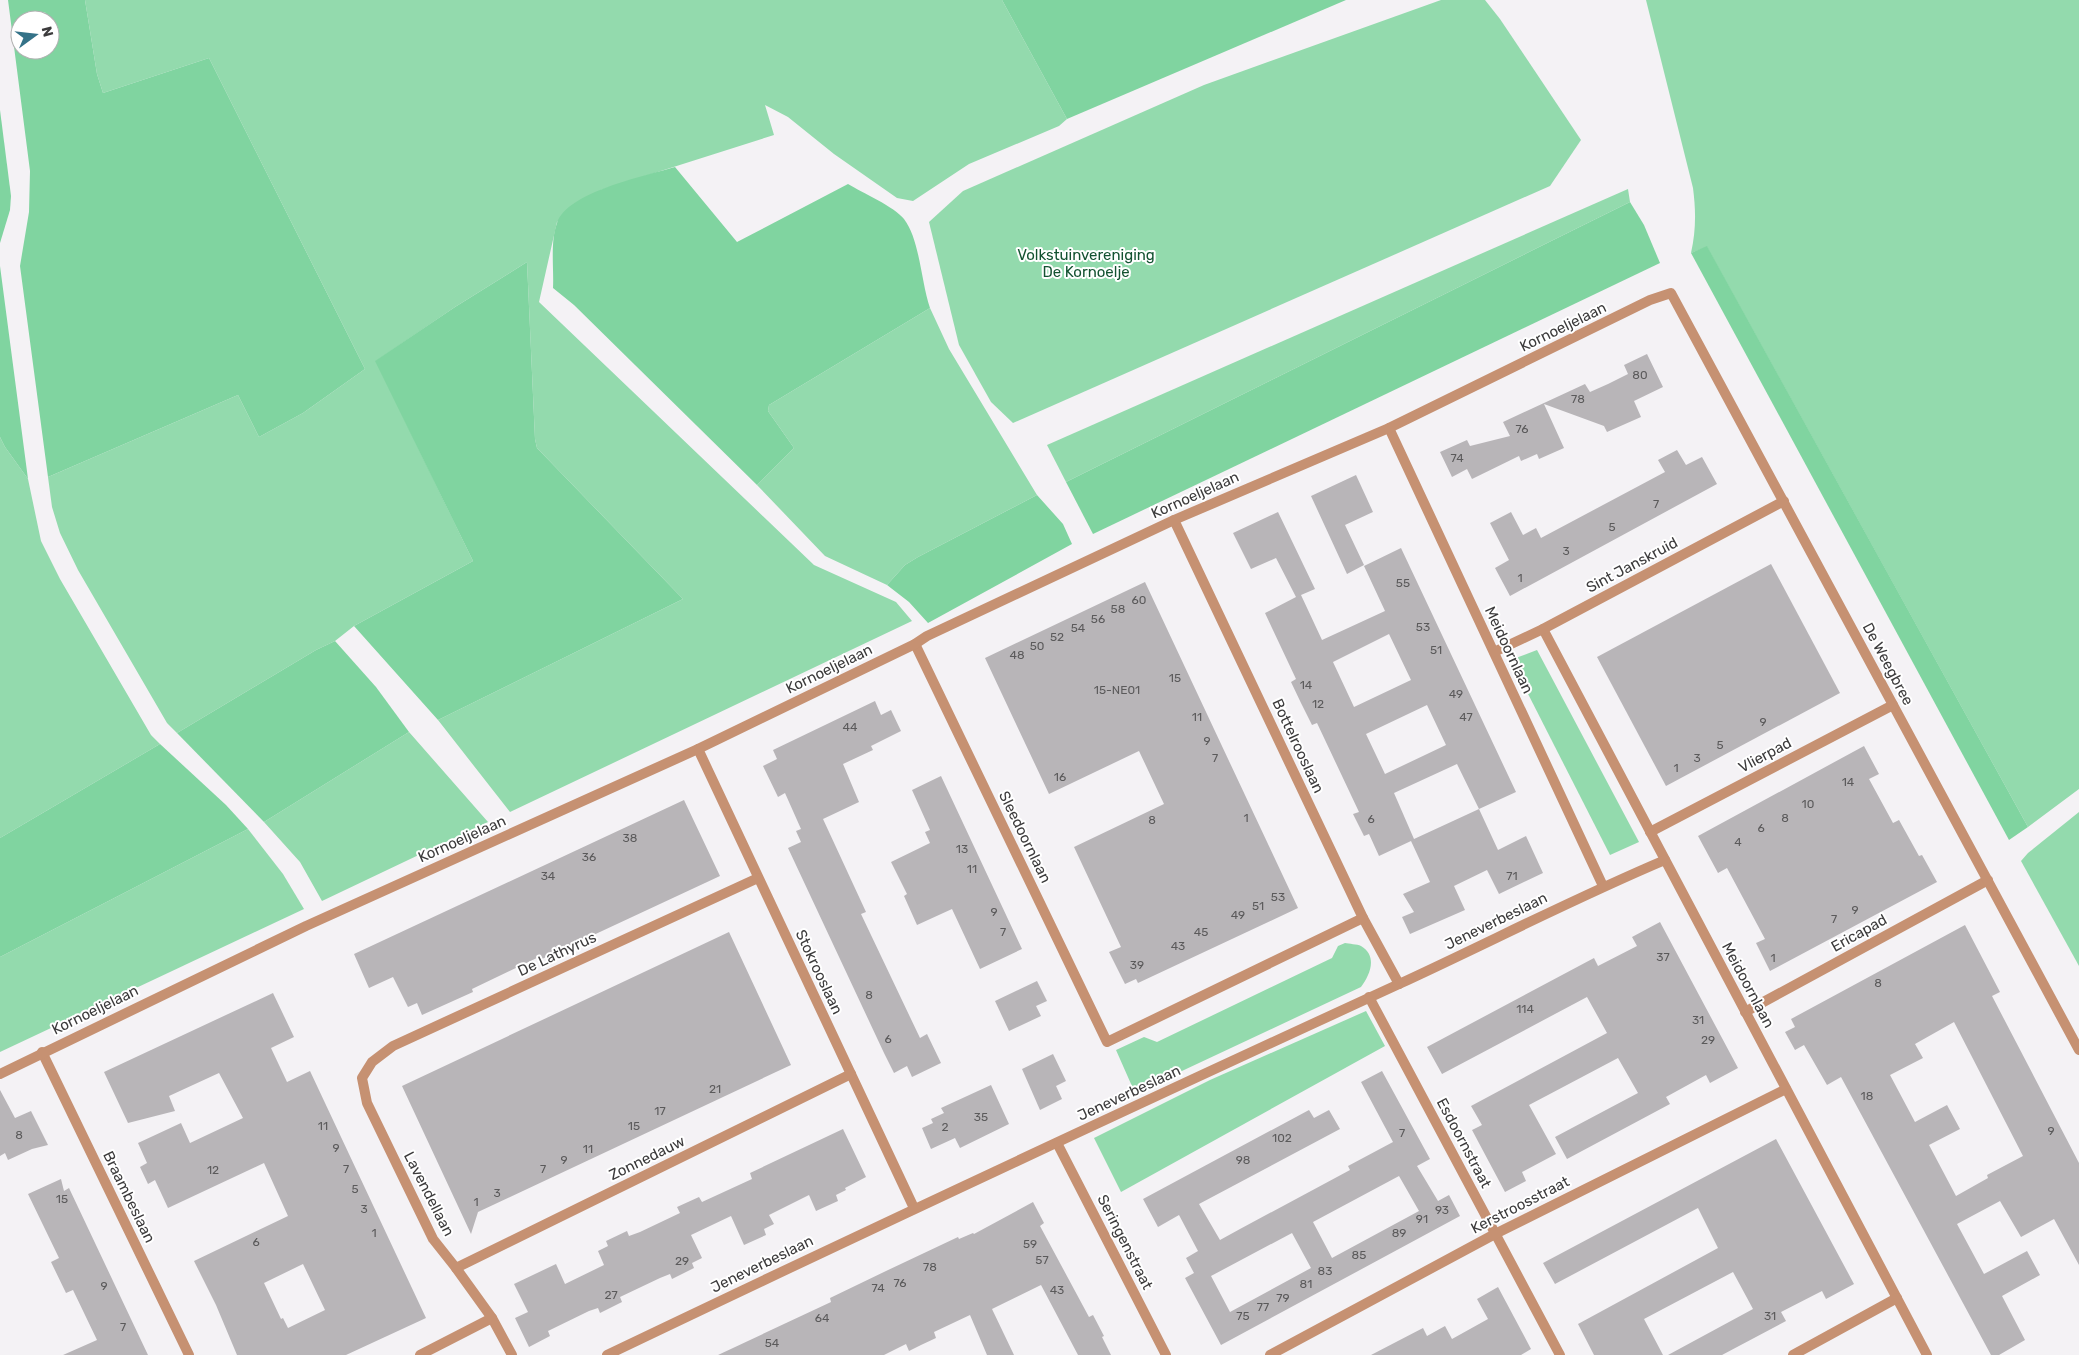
<svg xmlns="http://www.w3.org/2000/svg" width="2079" height="1355" font-family="Rubik,sans-serif">
	<style>
		.green { fill: #93daad }
		.forest { fill: #80d4a0; fill-rule: evenodd }
		.building { fill: #b8b5b8; fill-rule: evenodd }
		.lines { fill: none; stroke-linecap: round; stroke-linejoin: round }
		.minor { stroke: #c69172; stroke-width: 10 }
		.labels { text-anchor: middle; dominant-baseline: central; stroke-width: 4; stroke-linejoin: round; paint-order: stroke }
		.number-label { font-size: 12px; fill: #5b5a5b }
		.park-label { font-size: 15px; fill: #135231; stroke: #fff }
		.street-label { font-size: 15px; fill: #3c3b3c; stroke: #fff }
	</style>
	<rect width="100%" height="100%" fill="#f4f2f5"/>
	<g class="green">
		<polygon points="85,0 1002,0 1067,119 1059,126 969,164 913,201 897,198 834,154 788,117 765,105 774,135 601,190 557,222 539,302 814,565 896,602 912,621 510,812 438,720 683,599 537,448 535,439 527,262 455,307 376,361 473,561 354,626 335,641 316,650 177,733 167,723 78,570 60,533 52,507 48,477 238,395 259,437 303,413 365,369 209,58 103,93 97,74"/>
		<polygon points="1441,0 1485,0 1500,19 1581,140 1550,186 1013,423 991,402 959,345 929,222 963,191 1204,85"/>
		<path d="M 1646,0 L 2079,0 L 2079,789 L 2028,827 L 1707,247 L 1691,253 C 1696,231 1696,211 1693,188 Z"/>
		<polygon points="1628,189 1630,202 1066,482 1047,445"/>
		<polygon points="930,308 949,349 1037,495 918,557 905,565 887,585 825,556 757,485 794,448 768,411 769,405"/>
		<polygon points="0,437 5,447 28,479 41,541 60,579 151,735 160,744 0,838"/>
		<polygon points="1537,650 1639,842 1610,855 1523,684 1513,659"/>
		<polygon points="409,732 488,822 322,901 300,862 264,822"/>
		<polygon points="2079,812 2079,966 2021,861 2028,853"/>
		<polygon points="248,829 283,874 304,909 0,1052 0,957"/>
		<path d="M 1345,943 C 1349,944 1357,944 1361,946 C 1378,956 1370,975 1361,987 L 1135,1093 L 1116,1050 L 1144,1037 L 1157,1042 L 1332,958 L 1338,946 Z"/>
		<polygon points="1366,1011 1385,1046 1121,1192 1094,1138 1210,1080"/>
	</g>
	<g class="forest">
		<path d="M 8,0 L 85,0 L 97,74 L 103,93 L 209,58 L 365,369 L 303,413 L 259,437 L 238,395 L 48,477 L 20,266 L 29,212 L 30,171 ZM 20,20 L 50,20 L 50,50 L 20,50 Z"/>
		<polygon points="1002,0 1346,0 1067,119"/>
		<polygon points="0,110 11,196 10,210 0,243"/>
		<path d="M 675,167 L 737,242 L 848,184 C 861,192 895,207 904,219 C 920,240 921,282 930,308 L 769,405 L 768,411 L 794,448 L 757,485 L 574,305 L 553,288 C 554,268 550,242 557,223 C 567,192 645,176 675,167 Z"/>
		<polygon points="1630,202 1644,225 1660,263 1093,534 1066,482"/>
		<polygon points="1707,246 2028,827 2009,840 1691,253"/>
		<polygon points="527,262 535,439 537,448 683,599 438,720 354,626 473,561 375,361 455,307"/>
		<polygon points="0,263 0,266 28,479 5,447 0,437"/>
		<polygon points="1037,495 1063,524 1072,544 928,623 909,602 887,585 905,565 918,557"/>
		<polygon points="335,641 376,687 409,732 264,822 177,733 316,650"/>
		<polygon points="160,744 226,805 248,829 0,957 0,838"/>
	</g>
	<g class="building">
		<polygon points="1647,354 1663,387 1634,401 1641,417 1607,432 1604,426 1544,404 1564,448 1539,459 1537,454 1521,461 1519,456 1472,479 1467,469 1452,477 1440,452 1467,440 1470,446 1510,436 1503,422 1585,384 1590,392 1608,384 1628,374 1624,365"/>
		<polygon points="1677,450 1686,465 1702,457 1717,484 1510,596 1495,568 1509,560 1490,523 1511,512 1523,535 1536,528 1541,538 1665,472 1658,460"/>
		<polygon points="1356,475 1373,512 1345,525 1364,565 1347,574 1311,496"/>
		<path d="M 1278,512 L 1315,589 L 1301,595 L 1322,640 L 1385,611 L 1364,566 L 1401,548 L 1516,792 L 1479,809 L 1498,850 L 1526,836 L 1543,873 L 1499,894 L 1487,870 L 1454,886 L 1465,910 L 1410,934 L 1402,917 L 1414,912 L 1403,894 L 1430,882 L 1411,841 L 1379,856 L 1369,834 L 1364,836 L 1353,814 L 1359,812 L 1317,723 L 1312,725 L 1301,703 L 1291,682 L 1296,679 L 1265,613 L 1296,597 L 1276,558 L 1251,569 L 1233,533 ZM 1389,634 L 1411,680 L 1354,707 L 1333,662 ZM 1427,705 L 1446,745 L 1385,774 L 1366,734 ZM 1457,764 L 1479,809 L 1414,839 L 1394,793 Z"/>
		<polygon points="1771,564 1840,693 1666,786 1597,657"/>
		<polygon points="1145,582 1298,908 1138,983 1136,979 1125,984 1109,952 1121,947 1074,847 1164,804 1139,751 1049,794 985,658"/>
		<polygon points="875,701 881,715 891,710 901,731 871,746 873,750 843,764 859,802 823,819 866,912 861,914 920,1038 927,1034 941,1063 912,1077 907,1066 894,1073 884,1053 788,848 801,842 796,831 801,829 785,793 778,797 763,766 777,759 773,750"/>
		<polygon points="1864,746 1879,774 1869,779 1893,823 1899,820 1919,856 1922,855 1937,882 1770,971 1756,943 1765,939 1727,868 1718,873 1698,836"/>
		<polygon points="941,776 1022,949 980,969 952,909 917,925 904,896 907,894 891,862 930,843 925,832 930,830 912,790"/>
		<polygon points="684,800 720,876 542,959 541,956 472,989 473,992 422,1015 417,1003 408,1007 393,977 369,988 354,954"/>
		<polygon points="1660,922 1738,1068 1710,1083 1706,1075 1666,1097 1670,1104 1567,1159 1555,1137 1638,1093 1618,1058 1548,1095 1529,1105 1556,1154 1522,1172 1526,1181 1505,1192 1472,1130 1482,1125 1471,1106 1607,1033 1587,997 1442,1074 1427,1047 1594,958 1598,966 1637,946 1632,937"/>
		<path d="M 1965,925 L 2000,992 L 1992,996 L 2079,1163 L 2079,1265 L 2054,1219 L 2021,1237 L 2000,1201 L 1957,1224 L 1984,1274 L 2027,1251 L 2040,1275 L 2002,1296 L 2025,1340 L 1999,1355 L 1991,1355 L 1841,1077 L 1827,1085 L 1804,1045 L 1795,1050 L 1785,1032 L 1795,1027 L 1791,1019 ZM 1954,1022 L 2023,1156 L 1987,1175 L 1988,1178 L 1956,1196 L 1929,1145 L 1960,1129 L 1947,1105 L 1915,1122 L 1890,1075 L 1923,1058 L 1915,1044 Z"/>
		<polygon points="729,932 791,1065 478,1212 471,1234 402,1086"/>
		<polygon points="1037,981 1047,1001 1036,1006 1041,1016 1009,1031 995,1001"/>
		<path d="M 273,993 L 294,1037 L 271,1048 L 287,1082 L 310,1071 L 426,1318 L 346,1355 L 237,1355 L 216,1305 L 194,1261 L 288,1216 L 264,1163 L 168,1208 L 155,1180 L 148,1184 L 140,1167 L 147,1163 L 138,1143 L 181,1123 L 190,1143 L 243,1118 L 219,1073 L 169,1096 L 175,1111 L 128,1123 L 104,1072 ZM 303,1264 L 325,1310 L 288,1328 L 283,1318 L 281,1319 L 264,1283 Z"/>
		<polygon points="1053,1054 1066,1081 1056,1086 1062,1099 1040,1110 1022,1069"/>
		<path d="M 1382,1071 L 1430,1159 L 1417,1166 L 1438,1201 L 1449,1195 L 1460,1216 L 1221,1345 L 1185,1278 L 1194,1273 L 1186,1258 L 1198,1251 L 1179,1215 L 1158,1227 L 1143,1199 L 1309,1110 L 1314,1118 L 1329,1110 L 1340,1129 L 1199,1204 L 1220,1240 L 1240,1229 L 1350,1170 L 1348,1166 L 1393,1142 L 1361,1082 ZM 1399,1176 L 1419,1211 L 1332,1258 L 1313,1222 ZM 1292,1233 L 1311,1268 L 1230,1312 L 1211,1276 Z"/>
		<polygon points="991,1085 1009,1124 960,1148 955,1138 931,1149 922,1128 933,1123 931,1119 944,1113 941,1108"/>
		<polygon points="0,1090 15,1118 31,1111 48,1145 32,1149 8,1160 5,1153 0,1156"/>
		<polygon points="843,1129 866,1177 845,1188 846,1190 836,1195 838,1201 816,1211 809,1195 769,1215 774,1224 764,1229 766,1235 744,1245 731,1216 691,1235 702,1258 692,1263 694,1268 672,1279 670,1274 660,1278 620,1297 622,1302 600,1313 598,1308 589,1311 548,1331 550,1336 529,1347 515,1318 528,1312 514,1284 556,1264 565,1284 604,1265 598,1251 608,1246 606,1241 627,1231 629,1236 640,1232 680,1213 677,1207 699,1197 702,1202 752,1179 750,1173"/>
		<polygon points="1776,1139 1854,1284 1826,1299 1822,1291 1781,1312 1786,1321 1722,1355 1668,1355 1753,1309 1733,1272 1644,1319 1663,1355 1594,1355 1578,1324 1718,1248 1698,1208 1555,1284 1543,1263"/>
		<polygon points="61,1179 64,1191 69,1188 148,1355 63,1355 97,1340 73,1290 66,1293 51,1262 59,1258 28,1194"/>
		<polygon points="1033,1202 1044,1223 1040,1226 1089,1317 1093,1315 1104,1336 1102,1337 1111,1355 1078,1355 1041,1285 992,1309 1014,1355 987,1355 970,1315 934,1332 936,1338 921,1345 909,1351 906,1344 884,1355 718,1355 831,1302 830,1298 886,1271 958,1237 959,1239 973,1233 974,1234"/>
		<polygon points="1498,1287 1531,1349 1521,1355 1371,1355 1423,1328 1427,1336 1445,1326 1452,1339 1488,1319 1477,1299"/>
	</g>
	<g class="lines">
		<g class="minor">
			<polyline points="1389,428 1603,886"/>
			<polyline points="1174,520 1363,918 1399,984"/>
			<polyline points="1543,629 1927,1355"/>
			<polyline points="915,644 1107,1042 1363,918"/>
			<polyline points="1494,652 1543,629 1784,501"/>
			<polyline points="698,749 914,1208"/>
			<polyline points="1650,832 1893,705"/>
			<polyline points="1369,997 1560,1355"/>
			<polyline points="1745,1012 1988,880"/>
			<polyline points="42,1052 189,1355"/>
			<polyline points="0,1074 306,926 698,749 915,644 927,636 1174,520 1389,428 1650,300 1671,293 2079,1050"/>
			<polyline points="1057,1143 1166,1355"/>
			<polyline points="456,1268 851,1074"/>
			<polyline points="420,1355 492,1318"/>
			<polyline points="512,1355 492,1318 456,1268 433,1239 367,1103 362,1078 372,1062 393,1046 758,878"/>
			<path d="M 607,1355 C 870,1229 1134,1106 1399,984 C 1488,943 1575,898 1665,860"/>
			<polyline points="1270,1355 1495,1234 1786,1089"/>
			<polyline points="1793,1355 1897,1298"/>
		</g>
	</g>
	<g class="labels">
		<g class="number-label">
			<text x="1640" y="375">80</text>
			<text x="1578" y="399">78</text>
			<text x="1522" y="429">76</text>
			<text x="1457" y="458">74</text>
			<text x="1656" y="504">7</text>
			<text x="1612" y="527">5</text>
			<text x="1566" y="551">3</text>
			<text x="1520" y="578">1</text>
			<text x="1403" y="583">55</text>
			<text x="1139" y="600">60</text>
			<text x="1118" y="609">58</text>
			<text x="1098" y="619">56</text>
			<text x="1423" y="627">53</text>
			<text x="1078" y="628">54</text>
			<text x="1057" y="637">52</text>
			<text x="1037" y="646">50</text>
			<text x="1436" y="650">51</text>
			<text x="1017" y="655">48</text>
			<text x="1175" y="678">15</text>
			<text x="1306" y="685">14</text>
			<text x="1117" y="690">15-NE01</text>
			<text x="1456" y="694">49</text>
			<text x="1318" y="704">12</text>
			<text x="1197" y="717">11</text>
			<text x="1466" y="717">47</text>
			<text x="1763" y="722">9</text>
			<text x="850" y="727">44</text>
			<text x="1207" y="741">9</text>
			<text x="1720" y="745">5</text>
			<text x="1215" y="758">7</text>
			<text x="1697" y="758">3</text>
			<text x="1676" y="768">1</text>
			<text x="1060" y="777">16</text>
			<text x="1848" y="782">14</text>
			<text x="1808" y="804">10</text>
			<text x="1246" y="818">1</text>
			<text x="1785" y="818">8</text>
			<text x="1371" y="819">6</text>
			<text x="1152" y="820">8</text>
			<text x="1761" y="828">6</text>
			<text x="630" y="838">38</text>
			<text x="1738" y="842">4</text>
			<text x="962" y="849">13</text>
			<text x="589" y="857">36</text>
			<text x="972" y="869">11</text>
			<text x="548" y="876">34</text>
			<text x="1512" y="876">71</text>
			<text x="1278" y="897">53</text>
			<text x="1258" y="906">51</text>
			<text x="1855" y="910">9</text>
			<text x="994" y="912">9</text>
			<text x="1238" y="915">49</text>
			<text x="1834" y="919">7</text>
			<text x="1003" y="932">7</text>
			<text x="1201" y="932">45</text>
			<text x="1178" y="946">43</text>
			<text x="1663" y="957">37</text>
			<text x="1773" y="958">1</text>
			<text x="1137" y="965">39</text>
			<text x="1878" y="983">8</text>
			<text x="869" y="995">8</text>
			<text x="1525" y="1009">114</text>
			<text x="1698" y="1020">31</text>
			<text x="888" y="1039">6</text>
			<text x="1708" y="1040">29</text>
			<text x="715" y="1089">21</text>
			<text x="1867" y="1096">18</text>
			<text x="660" y="1111">17</text>
			<text x="981" y="1117">35</text>
			<text x="323" y="1126">11</text>
			<text x="634" y="1126">15</text>
			<text x="945" y="1127">2</text>
			<text x="2051" y="1131">9</text>
			<text x="1402" y="1133">7</text>
			<text x="19" y="1135">8</text>
			<text x="1282" y="1138">102</text>
			<text x="336" y="1148">9</text>
			<text x="588" y="1149">11</text>
			<text x="564" y="1160">9</text>
			<text x="1243" y="1160">98</text>
			<text x="346" y="1169">7</text>
			<text x="543" y="1169">7</text>
			<text x="213" y="1170">12</text>
			<text x="355" y="1189">5</text>
			<text x="497" y="1193">3</text>
			<text x="62" y="1199">15</text>
			<text x="476" y="1202">1</text>
			<text x="364" y="1209">3</text>
			<text x="1442" y="1210">93</text>
			<text x="1422" y="1219">91</text>
			<text x="374" y="1233">1</text>
			<text x="1399" y="1233">89</text>
			<text x="256" y="1242">6</text>
			<text x="1030" y="1244">59</text>
			<text x="1359" y="1255">85</text>
			<text x="1042" y="1260">57</text>
			<text x="682" y="1261">29</text>
			<text x="930" y="1267">78</text>
			<text x="1325" y="1271">83</text>
			<text x="900" y="1283">76</text>
			<text x="1306" y="1284">81</text>
			<text x="104" y="1286">9</text>
			<text x="878" y="1288">74</text>
			<text x="1057" y="1290">43</text>
			<text x="611" y="1295">27</text>
			<text x="1283" y="1298">79</text>
			<text x="1263" y="1307">77</text>
			<text x="1243" y="1316">75</text>
			<text x="1770" y="1316">31</text>
			<text x="822" y="1318">64</text>
			<text x="123" y="1327">7</text>
			<text x="772" y="1343">54</text>
		</g>
		<g class="park-label">
			<text x="1086" y="255">Volkstuinvereniging<tspan x="1086" dy="17">De Kornoelje</tspan></text>
		</g>
		<g class="street-label">
			<text transform="translate(1563 327) rotate(-26)">Kornoeljelaan</text>
			<text transform="translate(1195 495) rotate(-24)">Kornoeljelaan</text>
			<text transform="translate(1632 565) rotate(-28)">Sint Janskruid</text>
			<text transform="translate(1509 650) rotate(65)">Meidoornlaan</text>
			<text transform="translate(1888 664) rotate(62)">De Weegbree</text>
			<text transform="translate(829 669) rotate(-26)">Kornoeljelaan</text>
			<text transform="translate(1298 746) rotate(65)">Bottelrooslaan</text>
			<text transform="translate(1765 755) rotate(-28)">Vlierpad</text>
			<text transform="translate(1025 837) rotate(64)">Sleedoornlaan</text>
			<text transform="translate(462 839) rotate(-24)">Kornoeljelaan</text>
			<text transform="translate(1496 921) rotate(-26)">Jeneverbeslaan</text>
			<text transform="translate(1859 933) rotate(-29)">Ericapad</text>
			<text transform="translate(557 954) rotate(-25)">De Lathyrus</text>
			<text transform="translate(819 972) rotate(65)">Stokrooslaan</text>
			<text transform="translate(1748 985) rotate(62)">Meidoornlaan</text>
			<text transform="translate(95 1010) rotate(-26)">Kornoeljelaan</text>
			<text transform="translate(1129 1093) rotate(-25)">Jeneverbeslaan</text>
			<text transform="translate(1464 1143) rotate(62)">Esdoornstraat</text>
			<text transform="translate(647 1158) rotate(-26)">Zonnedauw</text>
			<text transform="translate(429 1194) rotate(63)">Lavendellaan</text>
			<text transform="translate(129 1197) rotate(64)">Braambeslaan</text>
			<text transform="translate(1520 1205) rotate(-27)">Kerstroosstraat</text>
			<text transform="translate(1125 1242) rotate(63)">Seringenstraat</text>
			<text transform="translate(762 1264) rotate(-26)">Jeneverbeslaan</text>
		</g>
	</g>
	<g transform="translate(35 35) rotate(75)"><circle r="24" fill="#ffffff" stroke="#b1b1b1"/>
	<path d="M0-4L9 19L0 12L-9 19Z" fill="#347288"/>
	<text y="-8" font-size="14" font-weight="bold" text-anchor="middle" fill="#3c3b3c">N</text>
	</g>
</svg>
